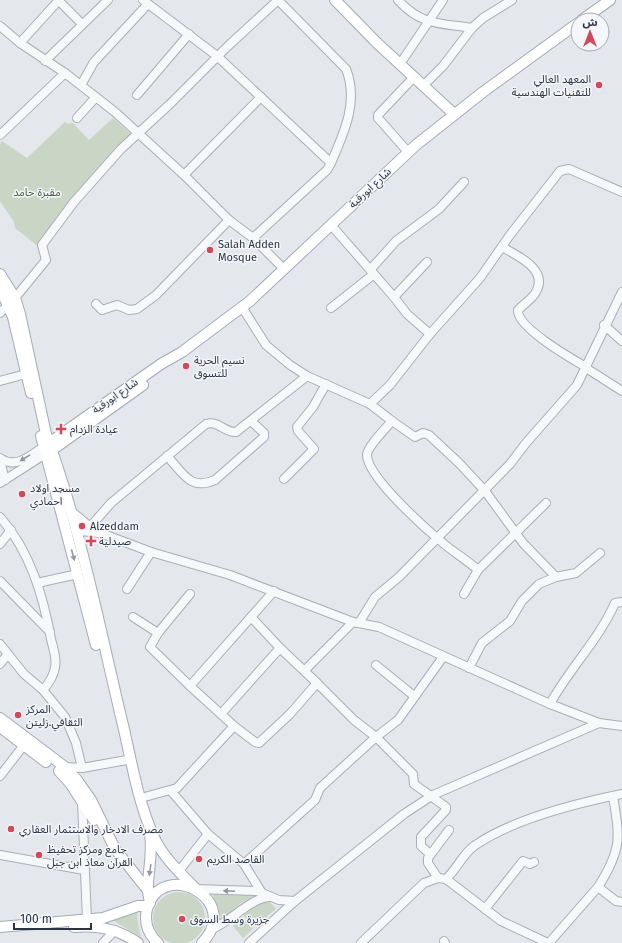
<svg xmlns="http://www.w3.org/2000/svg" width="622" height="943" font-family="'Fira Sans','Noto Sans Arabic',sans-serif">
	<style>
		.green { fill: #c9d6c5 }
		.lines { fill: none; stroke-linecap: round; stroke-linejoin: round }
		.minor-casing { stroke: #a9aeb7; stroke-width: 10 }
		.major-casing { stroke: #a3abb8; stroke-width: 12 }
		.minor { stroke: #f7f8fa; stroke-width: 8 }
		.major { stroke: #fff; stroke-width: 10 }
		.oneway { fill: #9196a0 }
		.oneway2 { fill: #959aa2 }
		.poi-dot { fill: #d1495b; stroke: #f4f6f9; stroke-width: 1.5 }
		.labels { text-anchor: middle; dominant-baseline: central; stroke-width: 3; stroke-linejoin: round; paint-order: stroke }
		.poi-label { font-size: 11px; fill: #2b3445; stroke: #f4f6f9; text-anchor: start }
		.street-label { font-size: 11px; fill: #2b3445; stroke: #f4f6f9 }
		.park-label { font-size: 11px; fill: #3f6138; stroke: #f4f6f9 }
	</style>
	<rect width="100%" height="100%" fill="#e4e7ec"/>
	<g class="green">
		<polygon points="113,118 134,137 39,247 15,228 14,222 0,201 0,144 2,141 27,158 65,122 68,124 73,123 89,140"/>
		<path d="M 213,891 L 230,894 L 258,894 L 241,903 L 224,918 L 221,917 C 217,909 213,900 213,891 Z"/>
		<circle cx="179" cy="918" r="26"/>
		<polygon points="269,901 276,909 254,927 242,914 258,904"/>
		<polygon points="138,910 137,919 141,937 112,920"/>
		<polygon points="240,916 253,929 243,938 233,926"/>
	</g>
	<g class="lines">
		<defs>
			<g id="minor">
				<polyline points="58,0 82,24"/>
				<path d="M 143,0 L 217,56 L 331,163 C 344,133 359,101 346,69 L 278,0"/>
				<path d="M 398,0 C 422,26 440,23 472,28"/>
				<polyline points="0,26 20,43 65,73 115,112 184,175 229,220 253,238 284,269"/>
				<polyline points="20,43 59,0"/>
				<polyline points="45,61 108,0"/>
				<polyline points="400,64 443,0"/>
				<polyline points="81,85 94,62 147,5"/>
				<polyline points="423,86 443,66 472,28 483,18 512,0"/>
				<polyline points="137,95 189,34"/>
				<polyline points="77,118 96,97"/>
				<polyline points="0,135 65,73"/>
				<polyline points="408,152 378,118 378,115 414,77"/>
				<polyline points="184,175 261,97"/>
				<polyline points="331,225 394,297 427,262"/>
				<polyline points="253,238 327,170 331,163"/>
				<path d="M 502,247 C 520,257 551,271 534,295 C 529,301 523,305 518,310 C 516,327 572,359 586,367"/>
				<polyline points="370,270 396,241 439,209 464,182"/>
				<polyline points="394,297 407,314 430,334"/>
				<polyline points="15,298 46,260 42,245 74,202 121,149 170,104 228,46 278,0"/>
				<polyline points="96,304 102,310 117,305 129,310 137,309 156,295 229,220"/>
				<path d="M 242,307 L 266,345 L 290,365 L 307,376 L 370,404 L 392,421 C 386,428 367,447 367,455 C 367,477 427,530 444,544 C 455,553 468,561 478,570 L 464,594"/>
				<polyline points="331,308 374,274"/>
				<polyline points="0,313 8,305"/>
				<polyline points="604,325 622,341"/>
				<polyline points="586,368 622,391"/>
				<polyline points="0,381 26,374"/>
				<polyline points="370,404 390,385 430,334 480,278 510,235 560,171 569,169 622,192"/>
				<polyline points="392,421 415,437 423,433 429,435 459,463 485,491 523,543 556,577 576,573 600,553"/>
				<path d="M 167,456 C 183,473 190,491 215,480 L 264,437 L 264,433 L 251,421"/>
				<path d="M 0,458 C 17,471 34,452 48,444"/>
				<polyline points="0,461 5,480"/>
				<polyline points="284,479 314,449 298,431 297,427 313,407 326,384"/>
				<polyline points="0,483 50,451"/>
				<polyline points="70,510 94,530"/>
				<path d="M 0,517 C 30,551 43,595 51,639 C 53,648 57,658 55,667 C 54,676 49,683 43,690"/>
				<path d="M 90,527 L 111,503 L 206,424 C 218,420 225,433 236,432 L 307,376"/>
				<polyline points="76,531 93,532 106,535 151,552 230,575 353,622 379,627 550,704 599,723 622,726"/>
				<polyline points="0,544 11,530"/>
				<polyline points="478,570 546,503"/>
				<polyline points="0,581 50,632"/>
				<polyline points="37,583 78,574"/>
				<polyline points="127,589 151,552"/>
				<polyline points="190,594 158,633 150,647 190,686"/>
				<polyline points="133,617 158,633"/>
				<polyline points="251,617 280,648"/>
				<polyline points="359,623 375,597 399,577 510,464 526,443 577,385 622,292"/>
				<polyline points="0,644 24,674 43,690 65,717 76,743 82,768"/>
				<polyline points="0,664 8,654"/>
				<polyline points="376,665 414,696"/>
				<polyline points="469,668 482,643 510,621 522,601 539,584 556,577"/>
				<polyline points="305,670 353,622"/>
				<polyline points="317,683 354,720 376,737 413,774 414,784 446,807 446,810 421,837 421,846 430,854"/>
				<path d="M 550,704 C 569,669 598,641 615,603 L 622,602"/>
				<polyline points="221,714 280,648 317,683 290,714 259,743 255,742 234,726"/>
				<polyline points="65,767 82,768 127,760"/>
				<polyline points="0,776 24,745"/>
				<polyline points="171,791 208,834 244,864 262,893 279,900 295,901 404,814 433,795 599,723"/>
				<polyline points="141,798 177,788 234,726 190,686 274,591"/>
				<polyline points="82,801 87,920"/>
				<polyline points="0,855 84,870"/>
				<polyline points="244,864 315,800 320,788 376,737 398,720 443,657"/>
				<polyline points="179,871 208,834"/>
				<polyline points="438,878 428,863 428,858 449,830"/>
				<path d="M 446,879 C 457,869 462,855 474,846 C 511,820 578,803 622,794"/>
				<path d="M 598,887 C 622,849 620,839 613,796"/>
				<polyline points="196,889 257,891 262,893"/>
				<polyline points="485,909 523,861 530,864 534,862"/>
				<path d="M 212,929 C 231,921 251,898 269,897"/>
				<polyline points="444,941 445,943"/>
				<polyline points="103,943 115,930"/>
				<polyline points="249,943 295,901"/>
				<polyline points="361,943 424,883 438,878 446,879 501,921 548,943"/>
				<polyline points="549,943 598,887 616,901 622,902"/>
			</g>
			<g id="major">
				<polyline points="335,0 377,43 454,114"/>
				<polyline points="582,20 610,0"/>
				<path d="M 0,274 L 15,298 L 20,314 L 46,434 C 80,526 99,625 122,721 C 131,758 137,799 153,835 C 161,855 180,873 196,889"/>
				<polyline points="0,288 13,317 31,393"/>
				<polyline points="41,436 96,645"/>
				<polyline points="49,443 161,364 182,352 250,301 416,145 483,92 578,23"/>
				<polyline points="52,450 143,385"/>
				<polyline points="0,718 65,767 77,780 91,800 115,849 150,893"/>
				<polyline points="0,727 46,762"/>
				<polyline points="59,771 70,783 94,820"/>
				<path d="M 150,903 C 144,881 154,858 150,835"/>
				<polyline points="0,927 103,918 138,906 148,906"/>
				<path d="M 74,927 C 98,925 118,929 138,943"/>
				<path d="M 158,943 C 148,934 144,922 147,909 C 161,857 244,899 202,943"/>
			</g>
		</defs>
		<use href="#minor" class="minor-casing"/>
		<use href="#major" class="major-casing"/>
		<use href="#minor" class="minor"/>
		<use href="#major" class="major"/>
	</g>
	<defs><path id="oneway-solid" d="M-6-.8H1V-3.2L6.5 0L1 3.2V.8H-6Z"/></defs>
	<g class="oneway">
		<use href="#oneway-solid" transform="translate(25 458) rotate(149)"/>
		<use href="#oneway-solid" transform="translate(229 891) rotate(-178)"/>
	</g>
	<g class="oneway2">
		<use href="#oneway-solid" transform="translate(73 555) rotate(75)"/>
		<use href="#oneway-solid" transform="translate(150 870) rotate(98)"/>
	</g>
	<g class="poi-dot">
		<circle cx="599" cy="85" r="4"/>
		<circle cx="210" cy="250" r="4"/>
		<circle cx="186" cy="366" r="4"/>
		<path d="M59 423h4v4h4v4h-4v4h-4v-4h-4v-4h4z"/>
		<circle cx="22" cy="494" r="4"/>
		<circle cx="82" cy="526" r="4"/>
		<path d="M89 535h4v4h4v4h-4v4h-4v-4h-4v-4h4z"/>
		<circle cx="18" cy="715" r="4"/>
		<circle cx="11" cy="829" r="4"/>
		<circle cx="39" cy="855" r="4"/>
		<circle cx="199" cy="859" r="4"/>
		<circle cx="182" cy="919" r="4"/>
	</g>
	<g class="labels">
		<g class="poi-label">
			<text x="591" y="79" text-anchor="end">المعهد العالي<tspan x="591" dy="13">للتقنيات الهندسية</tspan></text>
			<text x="218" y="244">Salah Adden<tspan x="218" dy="13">Mosque</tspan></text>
			<text x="194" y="360">نسيم الحرية<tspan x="194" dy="13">للتسوق</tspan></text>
			<text x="70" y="429">عيادة الزدام</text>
			<text x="30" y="488">مسجد اولاد<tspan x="30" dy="13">احمادي</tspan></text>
			<text x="90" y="526">Alzeddam</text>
			<text x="99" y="541">صيدلية</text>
			<text x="26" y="709">المركز<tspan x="26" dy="13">الثقافي.زليتن</tspan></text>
			<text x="19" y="829">مصرف اﻻدخار واﻻستثمار العقاري</text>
			<text x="47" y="849">جامع ومركز تحفيظ<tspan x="47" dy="13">القرآن معاذ ابن جبل</tspan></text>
			<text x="207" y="859">القاصد الكريم</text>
			<text x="190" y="919">جزيرة وسط السوق</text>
		</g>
		<g class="street-label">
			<text transform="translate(370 188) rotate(-43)">شارع ابورقية</text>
			<text transform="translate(115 396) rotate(-35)">شارع ابورقية</text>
		</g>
		<g class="park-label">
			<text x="37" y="192">مقبرة حامد</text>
		</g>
	</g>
	<g transform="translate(590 32)"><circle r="19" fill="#f4f6f9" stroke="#a4a8b1"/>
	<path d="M0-3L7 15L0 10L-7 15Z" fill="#d1495b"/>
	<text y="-6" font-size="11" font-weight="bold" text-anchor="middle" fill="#2b3445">ش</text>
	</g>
	<path d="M14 923v6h77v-6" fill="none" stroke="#2b3445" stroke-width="2"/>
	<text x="20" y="923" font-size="12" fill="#2b3445" stroke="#f4f6f9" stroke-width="3" paint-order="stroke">100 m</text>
</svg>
